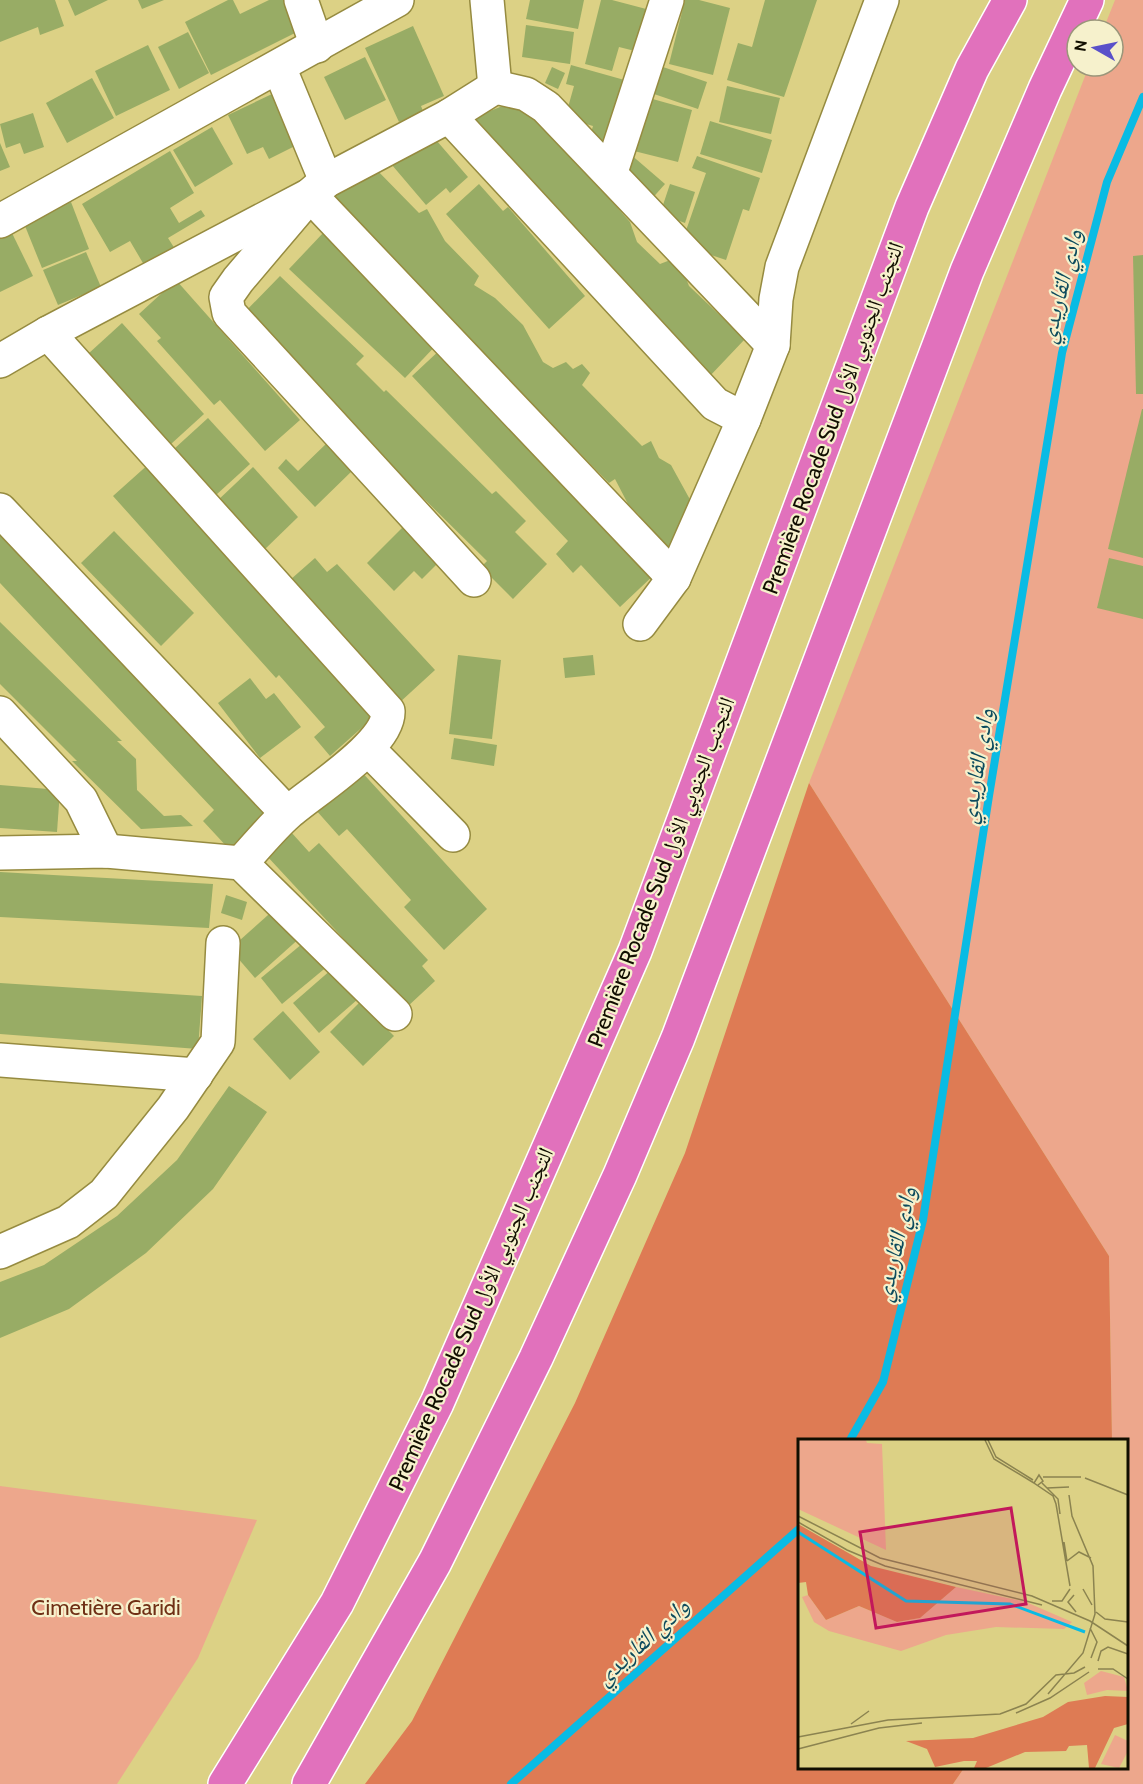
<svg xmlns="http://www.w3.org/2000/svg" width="1143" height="1784" font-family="Cabin,'Noto Naskh Arabic',sans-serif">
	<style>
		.green { fill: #eda78c }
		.forest { fill: #de7b54 }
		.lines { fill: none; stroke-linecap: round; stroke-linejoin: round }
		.stream { stroke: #09bbe4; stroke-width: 8 }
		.building { fill: #98ac65 }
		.minor-casing { stroke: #968b40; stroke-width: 36 }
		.highway-casing { stroke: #fff; stroke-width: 36 }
		.minor { stroke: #fff; stroke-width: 33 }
		.highway { stroke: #e171bc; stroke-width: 33 }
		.labels { text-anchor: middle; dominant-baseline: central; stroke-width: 4.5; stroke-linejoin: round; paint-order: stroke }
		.street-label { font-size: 22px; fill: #110e00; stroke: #f6f1cc }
		.park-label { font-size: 22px; fill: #6f2f15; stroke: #f6f1cc }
		.water-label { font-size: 24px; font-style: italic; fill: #0d4b5d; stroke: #f6f1cc }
		.inset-river { fill: none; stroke: #09bbe4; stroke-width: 3 }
		.inset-road { fill: none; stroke: #8b8350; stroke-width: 1.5 }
		.view { fill: #c2185b; fill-opacity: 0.15; stroke: #c2185b; stroke-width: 3 }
		.inset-edge { fill: none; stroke: #110e00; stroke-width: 3 }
	</style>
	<rect width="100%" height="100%" fill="#dcd185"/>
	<g class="green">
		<polygon points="1115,0 1143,0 1143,1784 953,1784 964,1768 1126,1768 1126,1440 1112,1440 1109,1256 809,783 1089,66 1113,66 1113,30 1103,30"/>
		<polygon points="0,1486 257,1520 198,1658 117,1784 0,1784"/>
	</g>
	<polygon class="forest" points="809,783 1109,1256 1112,1440 800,1440 800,1768 964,1768 953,1784 365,1784 412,1721 575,1403 685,1153"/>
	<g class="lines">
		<g class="stream">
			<polyline points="850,1440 883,1382 923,1220 989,796 1062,353 1107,182 1143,97"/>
			<polyline points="511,1784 800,1528"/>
		</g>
	</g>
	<g class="building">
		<polygon points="0,0 55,0 64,26 40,35 38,27 0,42"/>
		<polygon points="68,0 108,0 75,16"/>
		<polygon points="138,0 164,0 142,9"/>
		<polygon points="228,0 233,0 240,14 269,0 285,0 301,30 211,75 185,22"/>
		<polygon points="530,0 584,0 578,29 526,19"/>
		<polygon points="601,0 612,0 650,10 639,52 619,47 612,71 585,64"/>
		<polygon points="685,0 699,0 730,8 713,75 669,64"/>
		<polygon points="765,0 817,0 784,97 727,80 738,43 752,47"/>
		<polygon points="526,25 574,32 570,64 522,57"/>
		<polygon points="413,26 444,96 421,106 423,111 399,122 365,48"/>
		<polygon points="188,32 209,73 179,89 158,47"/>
		<polygon points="148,45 170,90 116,116 95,71"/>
		<polygon points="365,57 386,100 345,120 324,77"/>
		<polygon points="571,65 628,81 609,149 588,143 593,126 565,118 574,86 566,84"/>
		<polygon points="552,67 565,73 558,89 545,83"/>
		<polygon points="663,67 707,82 698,109 654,94"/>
		<polygon points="92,78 114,118 67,143 46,103"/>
		<polygon points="727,86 780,98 771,134 719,122"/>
		<polygon points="272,94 297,145 269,159 263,147 247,154 228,115"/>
		<polygon points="649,98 692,110 678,162 634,151"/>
		<polygon points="520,99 597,180 595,182 630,222 637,242 660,264 678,257 689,286 745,339 708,378 470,119"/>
		<polygon points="33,113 44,147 24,154 20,143 6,148 0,124"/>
		<polygon points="710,121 772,140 762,173 700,154"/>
		<polygon points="212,127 233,164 195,187 173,150"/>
		<polygon points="430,133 468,177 450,193 446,188 426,205 392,165"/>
		<polygon points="0,143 10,167 0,171"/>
		<polygon points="170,151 194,193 170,208 179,223 201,210 205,216 168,238 180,257 150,275 130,241 110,252 82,204"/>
		<polygon points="629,153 665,184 649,202 613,171"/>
		<polygon points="697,156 760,178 749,211 743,209 726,260 681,245 706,173 692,168"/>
		<polygon points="372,165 419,213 427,209 445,241 479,276 474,285 495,298 523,325 543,362 553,368 566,362 573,369 582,364 590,373 582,385 642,446 651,441 659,458 671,465 693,505 668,548 658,553 639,515 628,504 615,479 609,483 332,199 342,182"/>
		<polygon points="479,184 503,211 508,207 585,296 549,329 446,214"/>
		<polygon points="670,184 695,192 685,223 660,214"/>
		<polygon points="71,202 89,249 42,268 23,221"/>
		<polygon points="10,229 33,276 0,292 0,234"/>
		<polygon points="324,232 440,341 405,378 289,269"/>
		<polygon points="86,252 101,287 58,305 43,270"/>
		<polygon points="1143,255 1143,394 1136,394 1133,256"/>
		<polygon points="280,276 364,356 356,364 384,392 386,390 492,494 496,491 526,521 515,532 547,564 513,599 481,567 487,561 240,317"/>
		<polygon points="176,280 300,420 265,451 220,400 214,405 157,341 161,338 139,314"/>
		<polygon points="122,323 204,414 171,444 88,354"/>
		<polygon points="443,347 657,572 620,607 581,565 573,573 556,554 568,541 412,376"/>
		<polygon points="1142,409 1143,409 1143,558 1108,549"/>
		<polygon points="208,418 250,464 216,495 174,449"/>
		<polygon points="328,442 354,469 315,507 278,468 286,459 298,471"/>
		<polygon points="151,462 375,716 330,756 314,737 325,727 279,675 276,678 113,496"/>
		<polygon points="253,467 298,517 261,553 215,503"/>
		<polygon points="0,518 273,807 229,849 203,821 214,810 0,583"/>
		<polygon points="405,525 440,561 422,579 414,571 394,591 367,563"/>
		<polygon points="114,531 194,613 161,646 81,563"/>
		<polygon points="315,558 327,572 337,564 435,670 399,703 290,580"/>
		<polygon points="1109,558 1143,566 1143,619 1097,608"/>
		<polygon points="0,622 122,741 117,741 136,759 137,790 164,816 181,815 193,826 141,829 72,761 77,761 0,684"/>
		<polygon points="458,655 501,660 492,739 449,734"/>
		<polygon points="593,655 595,675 565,678 563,658"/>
		<polygon points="250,678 266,699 274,693 301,727 260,758 218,703"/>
		<polygon points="454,738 497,745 494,766 451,759"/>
		<polygon points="359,769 487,909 444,950 404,907 411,900 347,829 339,836 315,809"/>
		<polygon points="0,785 60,790 57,832 0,828"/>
		<polygon points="291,832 309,852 319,843 428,960 422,966 435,981 407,1007 266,855"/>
		<polygon points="0,872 213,884 209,928 0,917"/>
		<polygon points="226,895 247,902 242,920 221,913"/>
		<polygon points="277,907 302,936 255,978 230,949"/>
		<polygon points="308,939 329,965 282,1004 261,978"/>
		<polygon points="332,969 358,999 319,1033 293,1003"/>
		<polygon points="0,983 202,996 198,1049 0,1034"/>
		<polygon points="360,1002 394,1036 363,1066 330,1032"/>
		<polygon points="283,1011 320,1052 290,1080 253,1039"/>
		<polygon points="229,1086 267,1112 213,1189 146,1253 69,1309 0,1338 0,1282 44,1265 117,1216 177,1160"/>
	</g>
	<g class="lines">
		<defs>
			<g id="minor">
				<polyline points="301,0 317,46"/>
				<polyline points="487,0 495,87"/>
				<polyline points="279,67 326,181"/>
				<polyline points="449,116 715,404 744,419"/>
				<polyline points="611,172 667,0"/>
				<polyline points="0,221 397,0"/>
				<path d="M 48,333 L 388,711 C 390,744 313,791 288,813 C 271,828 256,847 241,863"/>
				<polyline points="0,361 48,333 310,195 326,181 449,116 495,87 526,94 546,107 773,345"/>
				<polyline points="0,510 287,813"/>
				<polyline points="474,580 229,313 226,297 238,280 310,195 674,578"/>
				<polyline points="640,624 674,578 744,419 773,345 776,299 782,267 882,0"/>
				<polyline points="0,713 81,800 106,851"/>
				<polyline points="368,749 453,835"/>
				<polyline points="0,853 106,851 241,863 395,1014"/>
				<polyline points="0,1060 196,1075"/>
				<polyline points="0,1252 68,1222 104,1194 173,1108 218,1042 223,943"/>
			</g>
			<g id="highway">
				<polyline points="225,1784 337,1603 437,1403 635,951 912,207 972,69 1010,0"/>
				<polyline points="309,1784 435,1562 536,1358 620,1175 678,1038 967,271 1045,89 1087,0"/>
			</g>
		</defs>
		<use href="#minor" class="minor-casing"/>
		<use href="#highway" class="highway-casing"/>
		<use href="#minor" class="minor"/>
		<use href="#highway" class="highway"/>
	</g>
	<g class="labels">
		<g class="street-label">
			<text transform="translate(833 418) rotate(-70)">Première Rocade Sud التجنب الجنوبي الأول</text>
			<text transform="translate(661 872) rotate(-69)">Première Rocade Sud التجنب الجنوبي الأول</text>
			<text transform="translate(471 1319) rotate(-66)">Première Rocade Sud التجنب الجنوبي الأول</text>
		</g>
		<g class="park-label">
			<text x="106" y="1607">Cimetière Garidi</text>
		</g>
		<g class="water-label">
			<text transform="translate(1060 286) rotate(-76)">وادي القاريدي</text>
			<text transform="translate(976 766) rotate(-81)">وادي القاريدي</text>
			<text transform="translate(895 1244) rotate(-77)">وادي القاريدي</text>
			<text transform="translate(642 1641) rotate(-42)">وادي القاريدي</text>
		</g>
	</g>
	<g transform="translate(798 1439)">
		<rect width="330" height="330" fill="#dcd185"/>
		<path d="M 0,1 L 68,1 L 69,4 L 84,5 L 88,111 L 0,70 ZM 158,148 L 228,163 L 274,183 L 266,190 L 198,188 L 148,196 L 103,212 L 31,192 L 16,183 L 4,158 L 10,156 L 28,181 L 61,167 L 99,183 L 122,179 ZM 303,232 L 326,238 L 330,252 L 309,251 L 289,256 L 286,244 ZM 317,296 L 330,302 L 330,312 L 321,329 L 303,325 Z" fill="#eda78c"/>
		<path d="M 0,85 L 73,127 L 158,148 L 122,179 L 99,183 L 61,167 L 28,181 L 10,156 L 8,143 L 0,144 ZM 307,257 L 330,258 L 330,285 L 316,289 L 297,329 L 291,329 L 289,306 L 271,307 L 268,312 L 227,313 L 188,329 L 176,329 L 179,322 L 166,322 L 137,328 L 129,310 L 108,302 L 175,299 L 245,278 L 270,263 Z" fill="#de7b54"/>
		<path class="inset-river" d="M 0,93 L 108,162 L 212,165 L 287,193"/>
		<path class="inset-road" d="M 187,1 L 196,20 L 236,44M 190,1 L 198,18 L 235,41M 245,38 L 283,38M 287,39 L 330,56M 244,44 L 260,60 L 262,75M 240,46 L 245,42 L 241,36 L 236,44 L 255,57 L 258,65 L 272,147M 249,49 L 271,48M 0,77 L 82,119 L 234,157 L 292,182 L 330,207M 0,83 L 49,111 L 87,127 L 244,166M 266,103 L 269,122M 269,122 L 281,113 L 293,119M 285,150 L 294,166M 276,156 L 270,163 L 278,173M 254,162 L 264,162 L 272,150M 298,173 L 307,180 L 330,183M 292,189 L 299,203 L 293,219M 300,222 L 303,212 L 310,208 L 330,215M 300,230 L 315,230 L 330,240M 250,255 L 285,214 L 297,175 L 295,127 L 274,77 L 271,56M 218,274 L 252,259 L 291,233M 53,285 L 71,272M 0,298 L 90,281 L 202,275 L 228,265 L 258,236 L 276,234 L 287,228M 0,310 L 81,289 L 124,284"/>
		<path class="view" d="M 213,69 L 228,165 L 78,189 L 62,93 Z"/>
		<rect width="330" height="330" class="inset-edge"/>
	</g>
	<g transform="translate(1095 48) rotate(279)"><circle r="28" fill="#f6f1cc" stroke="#9a967a" stroke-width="1.5"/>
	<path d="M0-4.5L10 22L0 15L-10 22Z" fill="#5a51c9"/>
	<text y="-9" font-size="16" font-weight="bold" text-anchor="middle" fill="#110e00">N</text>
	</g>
</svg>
